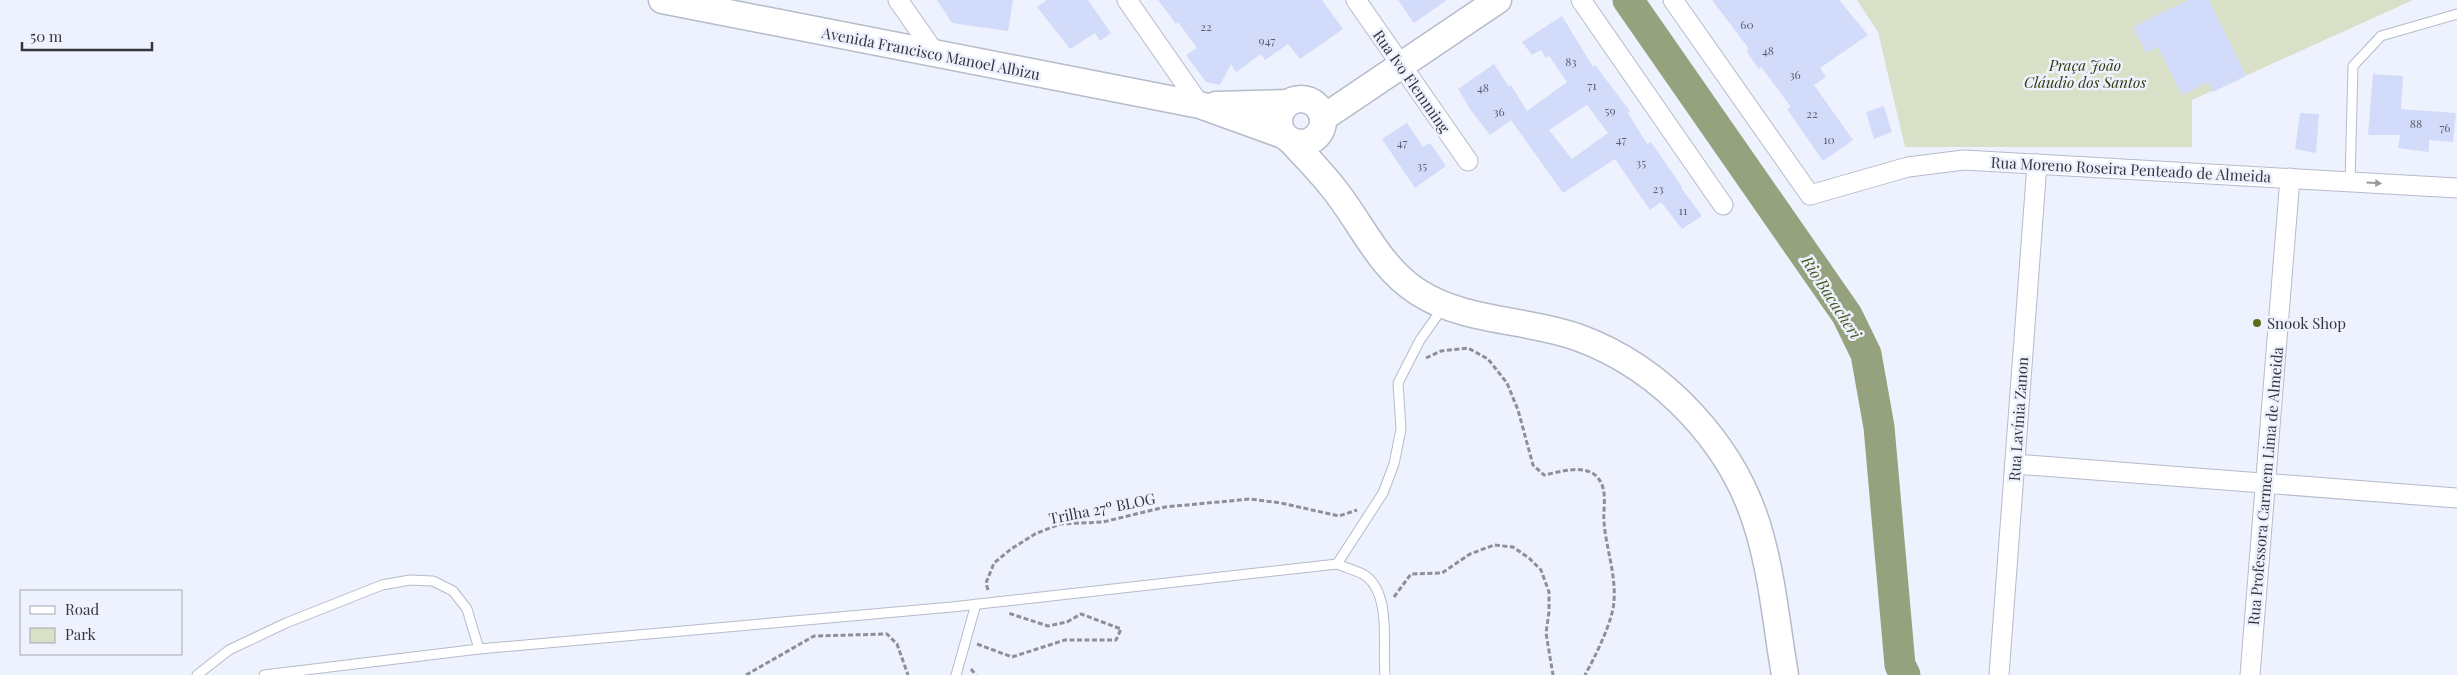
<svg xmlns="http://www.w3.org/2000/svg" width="2457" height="675" font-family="'Playfair Display',serif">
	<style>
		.green { fill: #d8e0c7 }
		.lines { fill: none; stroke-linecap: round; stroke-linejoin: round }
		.river { stroke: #96a27d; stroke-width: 31 }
		.building { fill: #d2dbfa; fill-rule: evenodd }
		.lane-casing { stroke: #b6bbca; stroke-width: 11 }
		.street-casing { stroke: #b6bbca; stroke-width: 21 }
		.secondary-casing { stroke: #b6bbca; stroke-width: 29 }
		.path { stroke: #8d9099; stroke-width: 3; stroke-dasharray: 5 2.5; stroke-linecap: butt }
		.lane { stroke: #fff; stroke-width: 9 }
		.street { stroke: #fff; stroke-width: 19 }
		.secondary { stroke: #fff; stroke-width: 26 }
		.oneway { fill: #9a9a9e }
		.poi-dot { fill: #5a6e1d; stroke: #eef2fe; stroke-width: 2 }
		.labels { text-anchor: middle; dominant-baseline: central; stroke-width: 5; stroke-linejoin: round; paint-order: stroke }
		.number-label { font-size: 12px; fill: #5c5f6c }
		.street-label { font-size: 15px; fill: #34363c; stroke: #eef2fe }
		.park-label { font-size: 15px; font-style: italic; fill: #2e390c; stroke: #eef2fe }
		.poi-label { font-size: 15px; fill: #34363c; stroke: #eef2fe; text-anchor: start }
		.water-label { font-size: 16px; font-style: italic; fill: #4a591f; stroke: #eef2fe }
	</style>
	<rect width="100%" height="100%" fill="#eef2fe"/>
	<polygon class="green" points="1857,0 2413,0 2192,100 2192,147 1905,147 1878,32"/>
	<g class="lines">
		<polyline class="river" points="1628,0 1847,315 1866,354 1879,427 1900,665 1905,675"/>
	</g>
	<g class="building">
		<polygon points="937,0 1013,0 1008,31 952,23"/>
		<polygon points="1047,0 1088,0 1111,33 1100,41 1095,33 1070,49 1037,7"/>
		<polygon points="1158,0 1322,0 1343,29 1300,59 1288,44 1265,60 1261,54 1236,72 1231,64 1220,85 1206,82 1186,55 1197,48 1178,22 1176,24"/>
		<polygon points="1398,0 1447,0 1414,23"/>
		<polygon points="1712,0 1839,0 1868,35 1820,68 1826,77 1814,85 1853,140 1823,161 1787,109 1791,107 1761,67 1759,69 1746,51 1749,49"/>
		<polygon points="2188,0 2209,0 2246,76 2213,92 2208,82 2182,95 2158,47 2146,53 2133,27"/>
		<path d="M 1562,16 L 1593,67 L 1595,65 L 1630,111 L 1628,113 L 1647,144 L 1651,142 L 1682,187 L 1681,188 L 1702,216 L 1682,229 L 1661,202 L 1650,210 L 1615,159 L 1563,193 L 1511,120 L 1490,135 L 1472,112 L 1458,89 L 1494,64 L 1509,87 L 1511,85 L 1527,111 L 1567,82 L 1549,56 L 1546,58 L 1541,50 L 1532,55 L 1522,42 ZM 1587,105 L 1608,133 L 1572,159 L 1549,130 Z"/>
		<polygon points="2373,74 2403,76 2401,109 2456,113 2453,142 2429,140 2429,152 2398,148 2400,135 2368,135"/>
		<polygon points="1884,106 1892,132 1874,139 1866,112"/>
		<polygon points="2300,113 2319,114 2316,153 2295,149"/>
		<polygon points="1407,123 1423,147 1430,143 1446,166 1415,188 1382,139"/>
	</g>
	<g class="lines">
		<defs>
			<g id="lane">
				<polyline points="2350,182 2353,66 2381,36 2457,14"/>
				<polyline points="1337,564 1383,493 1394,464 1401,429 1398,383 1420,340 1444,306"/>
				<polyline points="197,675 229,650 286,623 382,585 410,580 433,581 453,591 467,609 479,649"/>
				<path d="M 264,675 L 479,649 L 952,607 L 1337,564 C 1346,568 1359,571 1366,576 C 1392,596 1382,647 1385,675"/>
				<polyline points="956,675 976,604"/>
			</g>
			<g id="street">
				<polyline points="898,0 935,53"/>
				<polyline points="1127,0 1200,105"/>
				<polyline points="1356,0 1468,161"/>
				<polyline points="1581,0 1723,205"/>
				<polyline points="1673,0 1810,195 1908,167 1964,160 2457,188"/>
				<polyline points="2015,464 2457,498"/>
				<polyline points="1999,675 2037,164"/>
				<polyline points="2250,675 2290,178"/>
			</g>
			<g id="secondary">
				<polyline points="662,0 1200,105 1283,135"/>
				<circle cx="1301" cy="121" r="22"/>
				<polyline points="1216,105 1288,103"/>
				<polyline points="1323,118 1498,0"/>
				<path d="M 1292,142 C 1306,157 1321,172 1334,189 C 1362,224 1379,267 1418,292 C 1464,322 1526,319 1577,337 C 1663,368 1736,446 1760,535 C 1773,581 1777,629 1785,675"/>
			</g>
		</defs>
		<use href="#lane" class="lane-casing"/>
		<use href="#street" class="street-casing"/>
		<use href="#secondary" class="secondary-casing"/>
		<g class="path">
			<path d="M 1426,358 L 1441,351 L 1468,348 L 1488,359 L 1507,383 L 1518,410 L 1533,465 L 1544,475 C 1560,472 1586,463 1598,478 C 1608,490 1603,507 1604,522 C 1606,548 1616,574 1614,601 C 1613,621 1595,657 1585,675"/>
			<polyline points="988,590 986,583 994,563 1011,549 1035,534 1060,524 1103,522 1165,507 1250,499 1281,503 1339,516 1357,510"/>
			<polyline points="1394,597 1411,574 1442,573 1470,554 1494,545 1513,547 1529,558 1541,570 1549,592 1549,612 1546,633 1553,675"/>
			<polyline points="977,644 1012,657 1065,640 1116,640 1121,629 1081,614 1067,622 1048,626 1008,613"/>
			<polyline points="971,669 976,675"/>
			<polyline points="746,675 814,636 887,634 897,644 908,675"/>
		</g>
		<use href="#lane" class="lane"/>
		<use href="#street" class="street"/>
		<use href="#secondary" class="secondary"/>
	</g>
	<defs><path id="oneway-solid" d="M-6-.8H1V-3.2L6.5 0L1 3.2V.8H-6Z" transform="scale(1.25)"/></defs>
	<use class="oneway" href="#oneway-solid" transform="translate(2374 183) rotate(3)"/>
	<circle class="poi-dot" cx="2257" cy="323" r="5"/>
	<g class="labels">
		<g class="number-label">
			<text x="1747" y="24">60</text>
			<text x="1206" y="26">22</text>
			<text x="1267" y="40">947</text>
			<text x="1768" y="50">48</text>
			<text x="1571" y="61">83</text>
			<text x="1795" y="74">36</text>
			<text x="1592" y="85">71</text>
			<text x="1483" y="87">48</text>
			<text x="1610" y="110">59</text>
			<text x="1499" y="111">36</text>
			<text x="1812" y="113">22</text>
			<text x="2416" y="123">88</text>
			<text x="2445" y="127">76</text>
			<text x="1621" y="139">47</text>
			<text x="1829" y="139">10</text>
			<text x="1402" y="142">47</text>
			<text x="1641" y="162">35</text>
			<text x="1422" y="165">35</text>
			<text x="1658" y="188">23</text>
			<text x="1683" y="210">11</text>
		</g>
		<g class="street-label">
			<text transform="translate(931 53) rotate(11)">Avenida Francisco Manoel Albizu</text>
			<text transform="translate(1412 81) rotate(55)">Rua Ivo Flemming</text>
			<text transform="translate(2131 169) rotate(3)">Rua Moreno Roseira Penteado de Almeida</text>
			<text transform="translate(2018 419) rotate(-86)">Rua Lavínia Zanon</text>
			<text transform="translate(2265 486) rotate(-85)">Rua Professora Carmem Lima de Almeida</text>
			<text transform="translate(1102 508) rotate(-11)">Trilha 27º BLOG</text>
		</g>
		<g class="park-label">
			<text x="2085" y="65">Praça João<tspan x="2085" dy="17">Cláudio dos Santos</tspan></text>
		</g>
		<g class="poi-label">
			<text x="2267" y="323">Snook Shop</text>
		</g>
		<g class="water-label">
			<text transform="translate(1832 297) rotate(57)">Rio Bacacheri</text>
		</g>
	</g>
	<rect x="20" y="590" width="162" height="65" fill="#eef2fe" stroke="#a4a7b0"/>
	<rect x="30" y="606" width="25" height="8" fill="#ffffff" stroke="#a4a7b0"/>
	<text x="65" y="615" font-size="15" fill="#34363c">Road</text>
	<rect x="30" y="628" width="25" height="15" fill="#d8e0c7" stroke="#a4a7b0"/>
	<text x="65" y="640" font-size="15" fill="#34363c">Park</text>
	<path d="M22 42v8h130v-8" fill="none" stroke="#34363c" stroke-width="2.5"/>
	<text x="30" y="42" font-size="15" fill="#34363c" stroke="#eef2fe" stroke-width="4" paint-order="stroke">50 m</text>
</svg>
